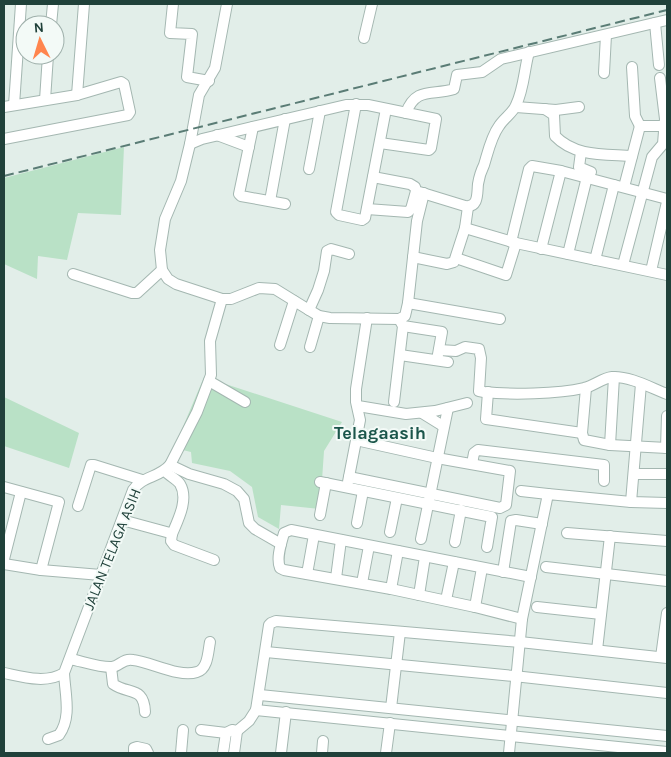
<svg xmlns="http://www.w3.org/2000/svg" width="671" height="757" font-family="Karla,sans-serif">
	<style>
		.green { fill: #b9e1c6 }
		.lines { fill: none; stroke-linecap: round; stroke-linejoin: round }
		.minor-casing { stroke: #a4b7b1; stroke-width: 12 }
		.minor { stroke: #fff; stroke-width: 10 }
		.rail { stroke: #5a7c75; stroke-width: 2; stroke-dasharray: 10 5; stroke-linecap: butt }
		.labels { text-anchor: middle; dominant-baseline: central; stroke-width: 4; stroke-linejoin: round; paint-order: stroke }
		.street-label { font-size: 15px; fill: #20413a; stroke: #f3faf7 }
		.quarter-label { font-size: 18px; font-weight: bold; fill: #1a554a; stroke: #f3faf7 }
	</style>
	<rect width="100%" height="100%" fill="#e2eee9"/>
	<g class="green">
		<polygon points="124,147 121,215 78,213 67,260 38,256 37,279 4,264 4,178"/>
		<polygon points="204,377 342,422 324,451 320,509 281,505 279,529 258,517 252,487 230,471 192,463 191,452 174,448"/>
		<polygon points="4,397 79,433 69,468 4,446"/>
	</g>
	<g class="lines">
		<defs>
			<g id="minor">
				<polyline points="173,4 170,33 192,34 187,77 209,81"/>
				<polyline points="227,4 215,68 199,95 190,144 181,181 165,219 160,250 162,270 168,279 176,284 222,299 231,299 259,288 275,289 309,310 319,316 330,318 399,319 405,316 408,303 417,221 424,193"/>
				<polyline points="655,23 659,65"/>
				<polyline points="51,25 53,4"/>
				<polyline points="364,38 372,4"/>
				<polyline points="632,67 635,116 640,126"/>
				<polyline points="604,73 606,35"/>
				<polyline points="77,95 84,4"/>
				<polyline points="45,100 48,55"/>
				<polyline points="356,104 336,212 339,215 362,220 365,218 386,109"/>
				<polyline points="14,105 21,4"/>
				<polyline points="4,107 77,95 121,82 124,84 130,112 128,115 4,139"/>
				<polyline points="516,107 556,110 579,107"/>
				<path d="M 545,109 L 554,115 L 555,136 C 575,157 605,154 632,156"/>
				<path d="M 406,113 C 416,86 433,96 454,89 L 457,75 L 482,72 L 501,59 L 667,20"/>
				<polyline points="253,127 239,194 241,196 285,204"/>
				<polyline points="217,135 249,147"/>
				<polyline points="190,144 202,139 346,105 368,105 436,119 431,148 429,150 380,143"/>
				<polyline points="581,152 579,167 591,172"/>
				<polyline points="309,169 320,111"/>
				<path d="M 373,177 L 410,184 L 415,187 L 416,191 L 465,206 C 479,208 477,193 478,184 C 479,178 481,171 484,165 C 488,152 491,137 499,126 C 504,118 513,113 516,105 C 524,89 524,70 529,52"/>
				<polyline points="624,187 640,126 665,126"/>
				<polyline points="270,201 285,119"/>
				<polyline points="367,209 408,212 411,209 416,191"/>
				<polyline points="465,228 516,243 667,275"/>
				<polyline points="511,242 529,169 532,166 561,171 667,199"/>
				<polyline points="541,249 561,171"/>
				<polyline points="568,254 587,177"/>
				<polyline points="413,257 447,264 454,262 465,228 468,207"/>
				<polyline points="456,258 506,275 516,243"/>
				<polyline points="595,260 614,185"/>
				<polyline points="623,265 652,157 663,144 665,119 660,78"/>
				<polyline points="651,271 667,202"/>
				<polyline points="73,274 132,293 137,293 162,270"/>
				<polyline points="408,303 500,319"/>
				<polyline points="309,310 318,290 324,271 327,251 331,249 349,254"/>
				<polyline points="403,326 442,332 437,360"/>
				<polyline points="280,345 294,301"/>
				<polyline points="310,347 319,316"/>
				<path d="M 439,350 L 456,351 L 465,347 L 479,349 L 481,358 L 479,391 L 484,392 C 510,395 558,394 584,388 C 594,386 602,378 612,377 C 630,376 651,388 667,394"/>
				<polyline points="400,355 448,362"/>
				<polyline points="209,381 245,402"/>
				<polyline points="586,388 582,433 584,440 610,445 667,448"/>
				<polyline points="488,392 486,419 582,433"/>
				<polyline points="394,402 403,326 399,319"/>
				<polyline points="358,406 406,414 435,411 467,403"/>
				<polyline points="422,413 443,426"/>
				<polyline points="610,445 614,377"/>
				<polyline points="666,448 667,416"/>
				<polyline points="472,464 474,453 478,450 604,465 604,481"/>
				<polyline points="170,465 189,474 224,484 237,491 244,499 249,523 255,529 281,544"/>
				<path d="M 165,471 C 169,476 177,479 180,484 C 189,499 178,520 172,534"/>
				<polyline points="634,474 667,474"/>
				<polyline points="349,477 500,508 506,505 510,471 437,458 356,440"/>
				<polyline points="320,482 492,517 487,547"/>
				<polyline points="348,482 360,420 356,402 356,389 367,318"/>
				<polyline points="4,487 59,502 41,570"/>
				<polyline points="521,491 548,494"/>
				<polyline points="631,502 641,384"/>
				<polyline points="78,506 91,465 94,465 142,480"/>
				<polyline points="320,515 326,483"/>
				<polyline points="122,520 170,533 172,534 171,541 174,545 214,560"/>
				<polyline points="357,523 363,491"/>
				<polyline points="390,532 397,498"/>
				<polyline points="567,533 667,541"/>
				<polyline points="421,539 448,408"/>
				<polyline points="455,542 461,510"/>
				<polyline points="4,559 21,492"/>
				<polyline points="4,564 41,570 101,575"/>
				<polyline points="546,567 667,581"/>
				<polyline points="503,572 511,521 516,520 542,524"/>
				<polyline points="307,574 314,535"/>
				<polyline points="336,578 341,540"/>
				<polyline points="362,583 369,546"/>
				<polyline points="391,589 398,551"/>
				<polyline points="419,595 425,557"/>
				<polyline points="446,600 454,562"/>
				<polyline points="475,607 482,568"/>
				<polyline points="537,607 601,614"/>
				<path d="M 522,619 L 475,607 L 391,589 L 284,570 L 280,568 C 276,558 281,544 284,533 L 291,530 L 531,577"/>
				<polyline points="597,650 610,536"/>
				<polyline points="266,652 514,676 667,693"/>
				<polyline points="661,657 667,613"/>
				<path d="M 70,659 C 81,661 101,668 112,667 C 120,666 123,658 133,660 C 151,662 179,678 197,672 C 208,669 208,652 210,642"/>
				<path d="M 111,667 L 113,684 C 129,695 144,686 145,712"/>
				<path d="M 4,673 C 23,677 46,684 64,673 L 133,490 C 142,476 159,478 170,465 L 197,412 L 211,375 L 210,341 L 222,299"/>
				<polyline points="260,695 667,736"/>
				<polyline points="391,708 400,632"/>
				<polyline points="256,710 667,752"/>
				<polyline points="201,730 226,733"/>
				<path d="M 48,739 L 59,735 C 72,717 65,694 64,673"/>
				<polyline points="134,753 134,748 137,747 146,749 148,753"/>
				<polyline points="181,753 183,730"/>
				<polyline points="223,753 226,733 232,730 237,731 249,721 256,710 269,625 271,623 276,621 520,642 667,658"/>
				<polyline points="234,753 237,731"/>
				<polyline points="281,753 286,712"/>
				<polyline points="322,753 323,741"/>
				<polyline points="386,753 390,723"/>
				<polyline points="509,753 522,619 548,494 631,502 667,503"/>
			</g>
		</defs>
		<use href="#minor" class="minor-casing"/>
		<use href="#minor" class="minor"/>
		<polyline class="rail" points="4,176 667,10"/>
	</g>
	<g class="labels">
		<g class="street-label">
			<text transform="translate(112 549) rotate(-68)">JALAN TELAGA ASIH</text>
		</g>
		<g class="quarter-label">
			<text x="380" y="433">Telagaasih</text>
		</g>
	</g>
	<rect width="671" height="757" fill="none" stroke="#20413a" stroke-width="10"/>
	<g transform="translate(40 40) rotate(355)"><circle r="24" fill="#f3faf7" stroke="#9fb0ab"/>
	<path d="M0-4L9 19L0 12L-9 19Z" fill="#ff854e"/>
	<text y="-8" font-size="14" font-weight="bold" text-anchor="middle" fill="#20413a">N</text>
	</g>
</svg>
